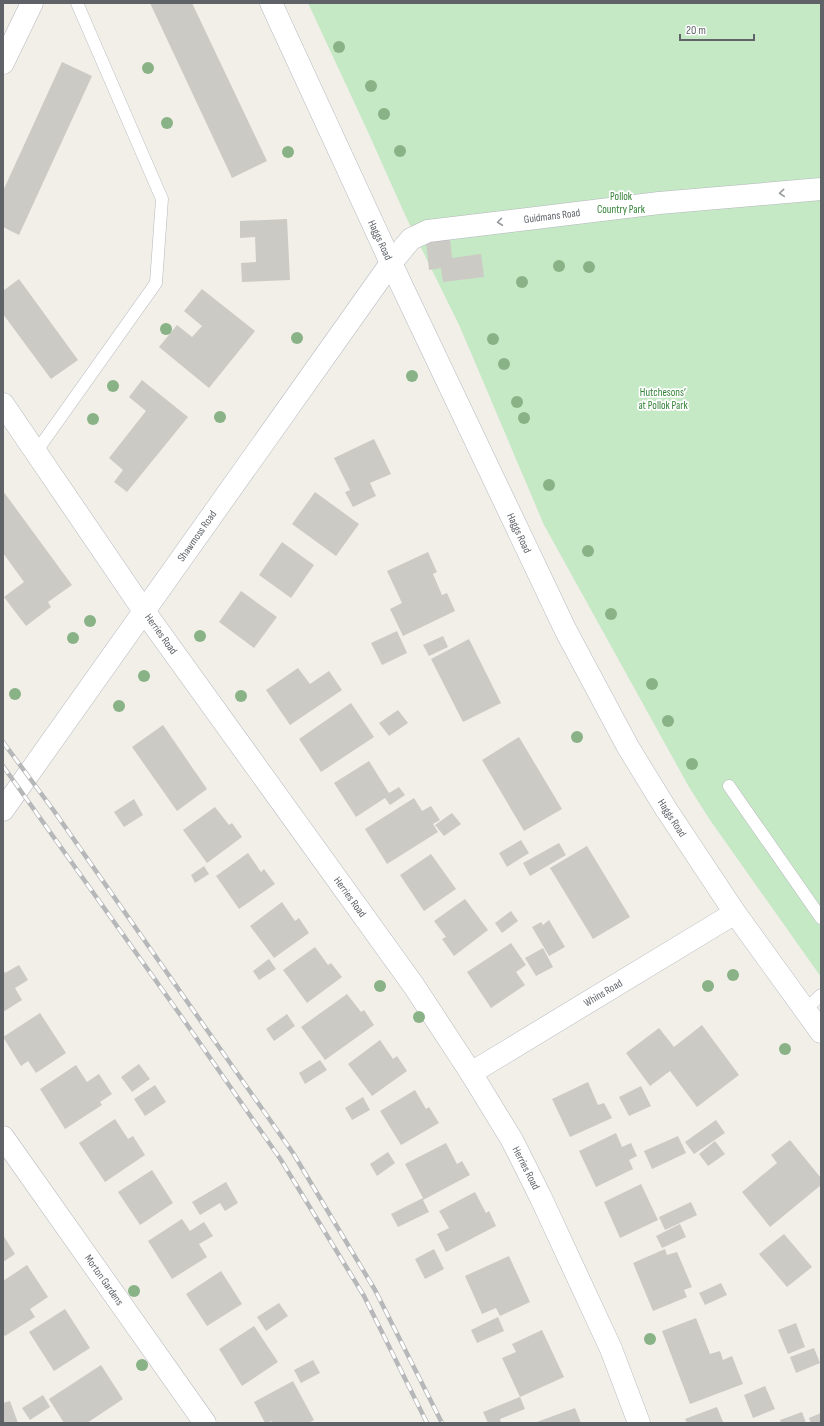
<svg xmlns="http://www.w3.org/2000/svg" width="824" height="1426" font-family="'Sofia Sans Condensed',sans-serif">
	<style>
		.green { fill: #c5e8c5 }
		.building { fill: #cccac5 }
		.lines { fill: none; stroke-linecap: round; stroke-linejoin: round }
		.lane-casing { stroke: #b5b8bc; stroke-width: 13 }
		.street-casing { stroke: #b5b8bc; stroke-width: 23 }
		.secondary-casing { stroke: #b6babf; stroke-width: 23 }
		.lane { stroke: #fff; stroke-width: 12 }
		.street { stroke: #fff; stroke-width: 22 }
		.secondary { stroke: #fff; stroke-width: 22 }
		.rail-casing { stroke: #b6b7b8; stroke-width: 4.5 }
		.rail { stroke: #fff; stroke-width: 3; stroke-dasharray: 9; stroke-linecap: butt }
		.tree { fill: #89b387 }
		.oneway { stroke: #979a9d }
		.labels { text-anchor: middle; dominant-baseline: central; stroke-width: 3.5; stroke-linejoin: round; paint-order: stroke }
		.park-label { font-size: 11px; fill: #348238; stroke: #fff }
		.street-label { font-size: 11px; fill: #5f6368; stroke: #fff }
	</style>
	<rect width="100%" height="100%" fill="#f1efe8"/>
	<polygon class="green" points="308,3 821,3 821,977 710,820 689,787 544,525 460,327 406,217 368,132"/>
	<g class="building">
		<polygon points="150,3 192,3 267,161 232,178"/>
		<polygon points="62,62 92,76 19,235 3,227 3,191"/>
		<polygon points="287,219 290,280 242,282 241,263 256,262 255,237 240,238 240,221"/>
		<polygon points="450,239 452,258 481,254 484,277 443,282 441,268 429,270 426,241"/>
		<polygon points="19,279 78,360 51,379 3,314 3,291"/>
		<polygon points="202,289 255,331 209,388 159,347 177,325 192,337 202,326 184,311"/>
		<polygon points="142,380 188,417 127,492 114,482 123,470 109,458 146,411 129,397"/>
		<polygon points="374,439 391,474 370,483 376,496 353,507 345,492 350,490 334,458"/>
		<polygon points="3,491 72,585 48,602 51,607 26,626 4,597 24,582 3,553"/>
		<polygon points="315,492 359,524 336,556 292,524"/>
		<polygon points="282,542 314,565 291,598 259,575"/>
		<polygon points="428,552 437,572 433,574 442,595 447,593 455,611 403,636 390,609 402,603 387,571"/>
		<polygon points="241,591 277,617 254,648 219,622"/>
		<polygon points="397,631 407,653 382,665 371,643"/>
		<polygon points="443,636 448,647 429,656 423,645"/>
		<polygon points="469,639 501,703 463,722 431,659"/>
		<polygon points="298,668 310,684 329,671 342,690 290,725 266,690"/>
		<polygon points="351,703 374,737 321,772 299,739"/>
		<polygon points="398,710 408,723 389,736 379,723"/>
		<polygon points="163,725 207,789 177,811 132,747"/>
		<polygon points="519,737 562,809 524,831 482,760"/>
		<polygon points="369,761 389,793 399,787 405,795 390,805 385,798 356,817 334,783"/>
		<polygon points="414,798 422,811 431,806 440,820 433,824 438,832 387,864 365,829"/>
		<polygon points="134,799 143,815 124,827 114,812"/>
		<polygon points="215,807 229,825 232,823 242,837 207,863 183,830"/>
		<polygon points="452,813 461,824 444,836 435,825"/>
		<polygon points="521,840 529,853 507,867 499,853"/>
		<polygon points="559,843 566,855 530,876 523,863"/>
		<polygon points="587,846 630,917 593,939 550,868"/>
		<polygon points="248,853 261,872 264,869 275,884 239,909 216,876"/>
		<polygon points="431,854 456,889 424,911 400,875"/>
		<polygon points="204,866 209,874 195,883 191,875"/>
		<polygon points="465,899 488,930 454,956 442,939 446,937 434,921"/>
		<polygon points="282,902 295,921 299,918 309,933 274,958 250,926"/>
		<polygon points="511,911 518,921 502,933 495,923"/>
		<polygon points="549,920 565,947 549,956 532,927 541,922 543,925"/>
		<polygon points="511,943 526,965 516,972 525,985 491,1008 467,972"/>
		<polygon points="315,947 328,965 331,963 342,977 307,1003 283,970"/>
		<polygon points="543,948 553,967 536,976 525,958"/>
		<polygon points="269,959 276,969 259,980 253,971"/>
		<polygon points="19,965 28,980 15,988 22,1000 3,1012 3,970 5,973"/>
		<polygon points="347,994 361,1012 364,1010 374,1025 325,1060 301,1027"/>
		<polygon points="40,1013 66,1053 36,1073 28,1061 21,1066 3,1037"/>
		<polygon points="287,1014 295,1026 274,1041 266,1029"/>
		<polygon points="702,1025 739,1075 697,1107 670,1071 650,1086 626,1053 659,1028 674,1047"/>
		<polygon points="380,1040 393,1059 397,1056 407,1071 372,1096 348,1064"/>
		<polygon points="320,1060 327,1070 305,1084 299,1073"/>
		<polygon points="139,1064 150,1079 132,1092 121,1077"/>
		<polygon points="76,1065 87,1082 99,1074 112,1094 100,1102 102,1105 65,1129 40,1089"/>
		<polygon points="588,1082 598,1105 604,1103 612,1118 570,1137 552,1099"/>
		<polygon points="155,1085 166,1102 145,1116 134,1099"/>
		<polygon points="641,1086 651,1106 629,1116 619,1097"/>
		<polygon points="415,1090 426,1109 429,1107 439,1123 401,1145 380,1111"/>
		<polygon points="363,1097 370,1110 352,1120 345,1108"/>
		<polygon points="115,1119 128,1139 133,1136 145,1155 105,1182 79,1143"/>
		<polygon points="716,1120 725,1133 694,1154 685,1142"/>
		<polygon points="616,1133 622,1147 631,1143 637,1156 629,1160 633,1169 596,1187 579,1151"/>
		<polygon points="678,1136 686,1153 652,1169 644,1151"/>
		<polygon points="790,1140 821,1178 821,1185 770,1227 742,1192 777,1163 771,1155"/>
		<polygon points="715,1141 725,1154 708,1166 699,1154"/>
		<polygon points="446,1143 457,1164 462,1161 470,1175 423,1200 429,1212 398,1227 391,1214 423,1198 405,1164"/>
		<polygon points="388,1152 395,1163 377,1176 370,1164"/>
		<polygon points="152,1170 173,1203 140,1225 118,1192"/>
		<polygon points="226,1182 238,1203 225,1211 220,1203 200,1215 192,1202"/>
		<polygon points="641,1184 658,1220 620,1238 604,1202"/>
		<polygon points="475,1192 486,1213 489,1211 496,1226 446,1252 437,1234 449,1228 439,1211"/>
		<polygon points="691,1202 697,1215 665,1230 659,1217"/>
		<polygon points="182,1219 190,1231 204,1222 213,1236 199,1244 207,1257 172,1279 148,1241"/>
		<polygon points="680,1224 686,1237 662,1248 656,1236"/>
		<polygon points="784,1234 812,1267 787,1287 759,1254"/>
		<polygon points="3,1235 15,1254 3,1262"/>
		<polygon points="434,1249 444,1269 425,1279 415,1259"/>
		<polygon points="665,1249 667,1255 677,1252 692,1287 684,1290 687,1297 653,1311 633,1263"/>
		<polygon points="509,1256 530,1302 500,1316 496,1308 482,1314 465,1276"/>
		<polygon points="27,1265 48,1297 30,1309 35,1317 5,1336 3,1333 3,1281"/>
		<polygon points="221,1271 242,1304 207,1326 186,1294"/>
		<polygon points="721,1283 727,1295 705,1305 699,1293"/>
		<polygon points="279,1303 288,1316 266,1331 257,1317"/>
		<polygon points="65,1309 90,1348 54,1371 29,1332"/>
		<polygon points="498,1317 504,1331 477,1343 471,1330"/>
		<polygon points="696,1318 710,1354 720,1351 723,1360 732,1356 743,1384 690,1404 662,1331"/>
		<polygon points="796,1323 805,1347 788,1354 778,1330"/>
		<polygon points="254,1326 278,1362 242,1386 219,1349"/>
		<polygon points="542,1330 564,1377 520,1397 502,1358 516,1352 512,1344"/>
		<polygon points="814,1348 820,1363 796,1373 790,1357"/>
		<polygon points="313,1360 320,1373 301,1383 294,1370"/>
		<polygon points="101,1365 123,1399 87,1423 64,1423 49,1399"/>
		<polygon points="293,1381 314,1420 308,1423 273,1423 272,1421 265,1423 254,1402"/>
		<polygon points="765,1386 775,1409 753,1418 744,1395"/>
		<polygon points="43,1395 50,1407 30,1420 22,1408"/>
		<polygon points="520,1397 525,1409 500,1419 501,1423 488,1423 483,1412"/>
		<polygon points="10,1401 18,1423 3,1423 3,1403"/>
		<polygon points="717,1407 723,1422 720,1423 687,1423 685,1419"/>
		<polygon points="575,1408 581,1423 534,1423"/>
		<polygon points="802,1412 806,1423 781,1423 780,1420"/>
		<polygon points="821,1413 821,1423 811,1423 809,1418"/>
	</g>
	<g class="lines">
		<defs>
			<g id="lane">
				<polyline points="36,452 156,283 162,199 77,3"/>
				<polyline points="729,786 821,918"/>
				<polyline points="805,1010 821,995"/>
			</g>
			<g id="street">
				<polyline points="3,63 32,3"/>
				<polyline points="391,263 411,239 428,231 659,203 821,189"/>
				<polyline points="3,404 144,611 414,986 471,1073 512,1140 541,1198 611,1349 639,1423"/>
				<polyline points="471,1073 735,913"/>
				<polyline points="3,1137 205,1423"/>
			</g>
			<g id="secondary">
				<polyline points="271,3 391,263 566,631 628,747 666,809 735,913 821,1032"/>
				<polyline points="3,810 391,263"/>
			</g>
		</defs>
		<use href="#lane" class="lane-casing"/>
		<use href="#street" class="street-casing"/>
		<use href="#secondary" class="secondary-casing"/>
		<use href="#lane" class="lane"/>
		<use href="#street" class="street"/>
		<use href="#secondary" class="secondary"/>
		<defs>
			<g id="rail">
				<polyline points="3,742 54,811 293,1153 375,1290 442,1423"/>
				<polyline points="3,766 181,1016 281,1160 364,1296 427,1423"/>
			</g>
		</defs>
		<use href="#rail" class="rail-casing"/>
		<use href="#rail" class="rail"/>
	</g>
	<g class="tree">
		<circle cx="339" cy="47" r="6"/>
		<circle cx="148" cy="68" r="6"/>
		<circle cx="371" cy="86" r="6"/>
		<circle cx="384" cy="114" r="6"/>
		<circle cx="167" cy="123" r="6"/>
		<circle cx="400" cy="151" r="6"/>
		<circle cx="288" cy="152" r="6"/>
		<circle cx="559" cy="266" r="6"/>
		<circle cx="589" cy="267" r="6"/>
		<circle cx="522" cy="282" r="6"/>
		<circle cx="166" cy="329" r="6"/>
		<circle cx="297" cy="338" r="6"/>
		<circle cx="493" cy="339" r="6"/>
		<circle cx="504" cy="364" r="6"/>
		<circle cx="412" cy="376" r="6"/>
		<circle cx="113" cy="386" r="6"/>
		<circle cx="517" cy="402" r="6"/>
		<circle cx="220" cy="417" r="6"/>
		<circle cx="524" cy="418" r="6"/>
		<circle cx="93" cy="419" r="6"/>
		<circle cx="549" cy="485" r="6"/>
		<circle cx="588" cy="551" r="6"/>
		<circle cx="611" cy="614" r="6"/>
		<circle cx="90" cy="621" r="6"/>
		<circle cx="200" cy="636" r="6"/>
		<circle cx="73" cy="638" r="6"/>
		<circle cx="144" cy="676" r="6"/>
		<circle cx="652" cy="684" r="6"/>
		<circle cx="15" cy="694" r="6"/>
		<circle cx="241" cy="696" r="6"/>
		<circle cx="119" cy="706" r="6"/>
		<circle cx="668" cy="721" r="6"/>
		<circle cx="577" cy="737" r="6"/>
		<circle cx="692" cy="764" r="6"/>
		<circle cx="733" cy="975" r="6"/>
		<circle cx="380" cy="986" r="6"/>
		<circle cx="708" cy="986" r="6"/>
		<circle cx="419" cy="1017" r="6"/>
		<circle cx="785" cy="1049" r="6"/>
		<circle cx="134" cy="1291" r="6"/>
		<circle cx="650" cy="1339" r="6"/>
		<circle cx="142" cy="1365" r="6"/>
	</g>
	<defs><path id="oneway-chevron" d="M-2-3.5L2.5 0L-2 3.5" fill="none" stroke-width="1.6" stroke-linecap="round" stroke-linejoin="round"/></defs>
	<g class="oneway">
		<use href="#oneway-chevron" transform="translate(782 193) rotate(175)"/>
		<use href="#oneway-chevron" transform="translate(500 222) rotate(173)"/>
	</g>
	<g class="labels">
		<g class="park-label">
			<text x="621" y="196">Pollok<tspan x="621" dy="13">Country Park</tspan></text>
			<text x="663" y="392">Hutchesons’<tspan x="663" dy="13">at Pollok Park</tspan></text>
		</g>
		<g class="street-label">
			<text transform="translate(552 216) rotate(-7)">Guidmans Road</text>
			<text transform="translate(380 240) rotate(65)">Haggs Road</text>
			<text transform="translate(519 533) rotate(65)">Haggs Road</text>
			<text transform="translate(197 536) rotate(-55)">Shawmoss Road</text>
			<text transform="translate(161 634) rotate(54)">Herries Road</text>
			<text transform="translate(672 818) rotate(57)">Haggs Road</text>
			<text transform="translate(350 897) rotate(54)">Herries Road</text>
			<text transform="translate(603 993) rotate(-31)">Whins Road</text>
			<text transform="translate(526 1168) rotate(63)">Herries Road</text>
			<text transform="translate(104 1280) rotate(55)">Morton Gardens</text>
		</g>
	</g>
	<rect width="824" height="1426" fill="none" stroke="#5f6368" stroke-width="8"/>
	<path d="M680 34v6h74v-6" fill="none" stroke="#5f6368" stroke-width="2"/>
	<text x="686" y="34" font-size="12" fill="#5f6368" stroke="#ffffff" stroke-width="3" paint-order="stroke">20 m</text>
</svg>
